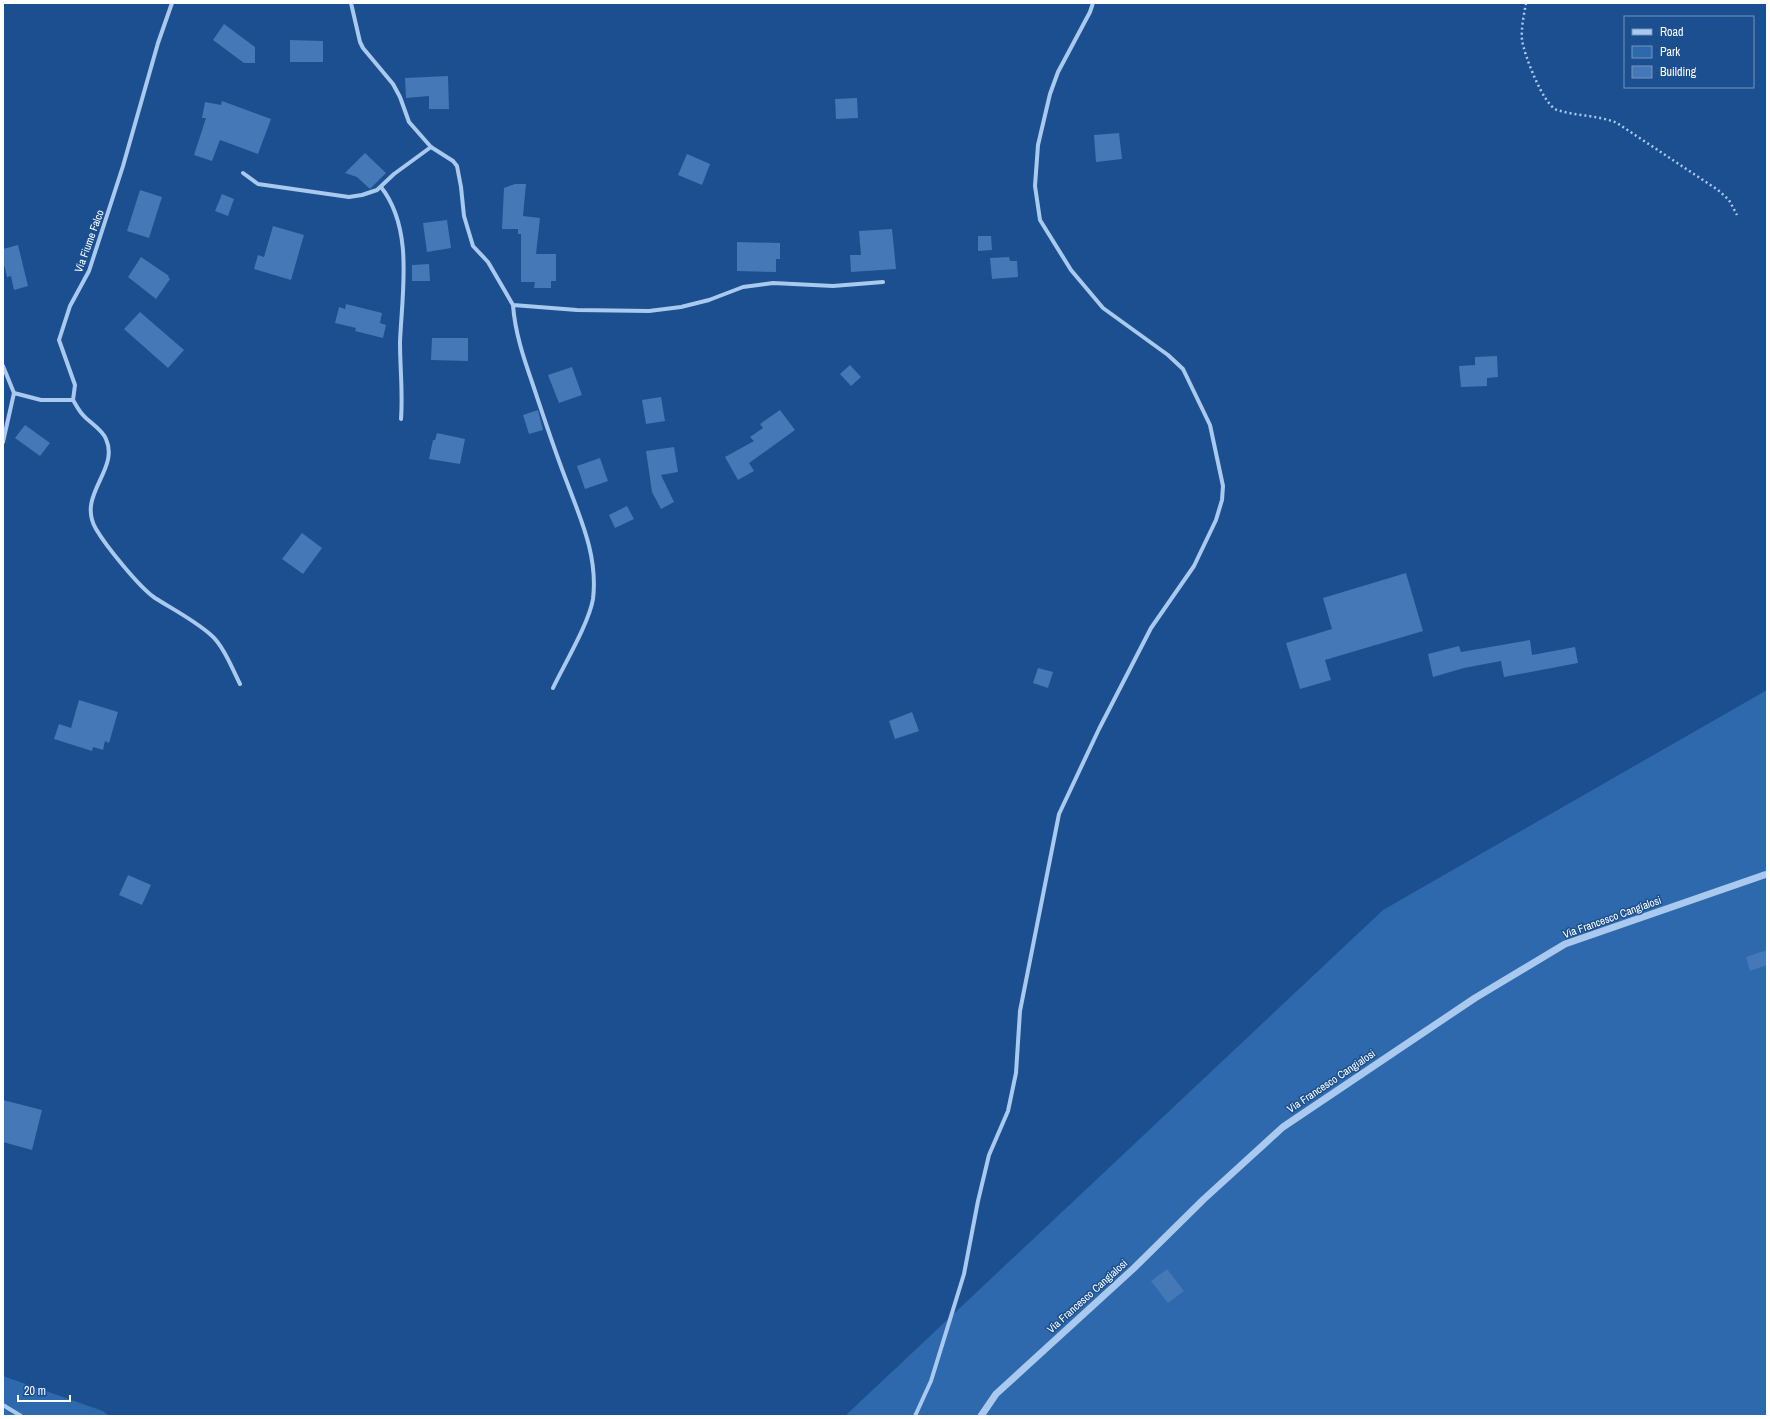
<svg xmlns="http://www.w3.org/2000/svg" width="1770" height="1419" font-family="'Archivo Narrow',sans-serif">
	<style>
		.green { fill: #2e69ad }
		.building { fill: #4478b7 }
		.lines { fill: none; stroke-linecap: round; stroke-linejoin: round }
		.path { stroke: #a9c9ee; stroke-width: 2.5; stroke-dasharray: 2 3; stroke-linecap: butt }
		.minor { stroke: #a9c9ee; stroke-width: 4 }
		.tertiary { stroke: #a9c9ee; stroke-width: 7 }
		.labels { text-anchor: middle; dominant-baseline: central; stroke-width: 3; stroke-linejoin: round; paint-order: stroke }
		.street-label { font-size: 11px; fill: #fff; stroke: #1b4f8f }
	</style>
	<rect width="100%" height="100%" fill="#1b4f8f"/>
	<g class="green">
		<polygon points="1767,690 1767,1416 845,1416 1383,910"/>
		<polygon points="3,1376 103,1411 109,1416 3,1416"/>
	</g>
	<g class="building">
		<polygon points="224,24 255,47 255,63 244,63 213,40"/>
		<polygon points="290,40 323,41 323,62 290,62"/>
		<polygon points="448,76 449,109 429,109 429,96 406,98 405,78"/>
		<polygon points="857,98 858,118 836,119 835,99"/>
		<polygon points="222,101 271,119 258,154 220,140 212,161 194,155 206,118 202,118 205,102 221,105"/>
		<polygon points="1119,133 1122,159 1096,162 1094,135"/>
		<polygon points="365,153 386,173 370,189 357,177 345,173"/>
		<polygon points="687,154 710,164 702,185 678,175"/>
		<polygon points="515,184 526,184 523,216 540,218 536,254 556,254 556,281 551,281 551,288 534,288 535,282 521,282 521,234 518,234 518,229 502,229 504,188"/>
		<polygon points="140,190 162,197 149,238 127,231"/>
		<polygon points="222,194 234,199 228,216 215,211"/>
		<polygon points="447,220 451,248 427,252 423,223"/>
		<polygon points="273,226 304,235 291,280 254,269 258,255 264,257"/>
		<polygon points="892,229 896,269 851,272 850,255 861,255 859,231"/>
		<polygon points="978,236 991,236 992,250 978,251"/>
		<polygon points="737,242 780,243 780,259 776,259 776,272 737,271"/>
		<polygon points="18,245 28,286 14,290 11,276 7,277 3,260 3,249"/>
		<polygon points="141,257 169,276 168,277 170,279 156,299 128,277"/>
		<polygon points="1009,257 1010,261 1017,261 1018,277 992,279 990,258"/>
		<polygon points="429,264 430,281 412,281 412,265"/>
		<polygon points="346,304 382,313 380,323 386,325 383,338 355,331 356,328 335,323 339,307 345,309"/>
		<polygon points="140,312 184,350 168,368 124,329"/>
		<polygon points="432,338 468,338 468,361 431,360"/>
		<polygon points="1497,356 1498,377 1487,378 1487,386 1461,387 1459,366 1475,365 1475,357"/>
		<polygon points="850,365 861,377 851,386 840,374"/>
		<polygon points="572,367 582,395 559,403 548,375"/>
		<polygon points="661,397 665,421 646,424 642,400"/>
		<polygon points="538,410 543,430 529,434 523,415"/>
		<polygon points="780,410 795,430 749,463 754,471 738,480 725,457 754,441 750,437 763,428 760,424"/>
		<polygon points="25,425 50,443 40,456 15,438"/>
		<polygon points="437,433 465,439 460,464 429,459 433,440 435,440"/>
		<polygon points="674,447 678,472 661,475 674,502 661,509 652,492 646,451"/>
		<polygon points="600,458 608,481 585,489 577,466"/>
		<polygon points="627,506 634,519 615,528 609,515"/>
		<polygon points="302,533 322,548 303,574 282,559"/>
		<polygon points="1406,573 1423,631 1325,660 1331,680 1300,689 1286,643 1332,629 1323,598"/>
		<polygon points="1530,640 1532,655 1575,647 1578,663 1504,677 1501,661 1464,668 1433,677 1428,654 1459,646 1461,652"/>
		<polygon points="1038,668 1053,672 1048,688 1033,683"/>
		<polygon points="79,700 118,712 109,743 105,741 103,750 93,747 92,751 54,739 59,724 71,728"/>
		<polygon points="912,712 919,731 895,739 889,721"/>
		<polygon points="128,875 151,885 142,905 119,895"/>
		<polygon points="1767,950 1767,965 1750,971 1746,957"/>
		<polygon points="3,1100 42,1110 32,1150 3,1142"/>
		<polygon points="1167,1269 1184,1291 1168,1303 1151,1281"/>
	</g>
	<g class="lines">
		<path class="path" d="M 1526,3 C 1524,15 1521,27 1522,40 C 1524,54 1543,105 1557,110 C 1576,116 1598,115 1617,123 L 1718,190 L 1729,200 L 1737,215"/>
		<g class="minor">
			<polyline points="351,3 360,42 363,48 393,84 400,97 409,122 431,147 453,161 457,166 461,187 464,216 473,246 488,262 513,305 577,310 649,311 681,307 709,300 743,287 773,283 833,286 883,282"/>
			<polyline points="243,173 258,184 349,197 362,195 377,190 394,174 431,147"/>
			<path d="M 381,187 C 414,229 402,292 400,342 C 400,368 403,393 401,419"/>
			<path d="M 513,305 C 515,333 524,359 533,385 C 544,418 555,452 568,485 C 582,522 598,558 593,599 C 589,623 564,665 553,688"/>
			<polyline points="3,366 14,393"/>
			<path d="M 73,400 C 76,405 79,411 83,415 C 90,423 102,429 106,439 C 120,470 76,495 96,529 C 106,546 139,587 155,598 C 174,610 194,620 211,635 C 223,645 233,670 240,684"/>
			<polyline points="3,442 14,393 41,400 73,400 75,385 59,340 70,306 89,271 123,166 158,43 172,3"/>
			<polyline points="3,1405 21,1416"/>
			<polyline points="915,1416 931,1381 964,1274 978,1201 989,1155 1008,1111 1016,1073 1020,1011 1059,814 1099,729 1151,628 1194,566 1216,520 1222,500 1223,486 1210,425 1183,369 1168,355 1103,308 1071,270 1040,220 1035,186 1038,145 1050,94 1058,72 1090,12 1093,3"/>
		</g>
		<polyline class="tertiary" points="981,1416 996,1394 1133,1269 1204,1199 1283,1127 1399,1049 1475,998 1565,944 1767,874"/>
	</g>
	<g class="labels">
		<g class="street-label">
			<text transform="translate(89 241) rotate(-70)">Via Fiume Falco</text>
			<text transform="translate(1612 917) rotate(-20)">Via Francesco Cangialosi</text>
			<text transform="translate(1331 1081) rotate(-34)">Via Francesco Cangialosi</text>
			<text transform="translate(1087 1296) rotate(-42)">Via Francesco Cangialosi</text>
		</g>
	</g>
	<rect width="1770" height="1419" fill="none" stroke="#ffffff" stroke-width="8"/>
	<rect x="1624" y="16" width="130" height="72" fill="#1b4f8f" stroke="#7695bc"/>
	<rect x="1632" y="29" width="20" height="6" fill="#a9c9ee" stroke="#7695bc"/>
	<text x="1660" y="36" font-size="12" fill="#ffffff">Road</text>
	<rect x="1632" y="46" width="20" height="12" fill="#2e69ad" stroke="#7695bc"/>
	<text x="1660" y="56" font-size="12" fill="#ffffff">Park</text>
	<rect x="1632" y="66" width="20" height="12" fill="#4478b7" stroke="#7695bc"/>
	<text x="1660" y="76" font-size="12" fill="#ffffff">Building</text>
	<path d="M18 1395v6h52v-6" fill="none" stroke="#ffffff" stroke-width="2"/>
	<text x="24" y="1395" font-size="12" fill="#ffffff" stroke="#1b4f8f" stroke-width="3" paint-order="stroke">20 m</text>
</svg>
